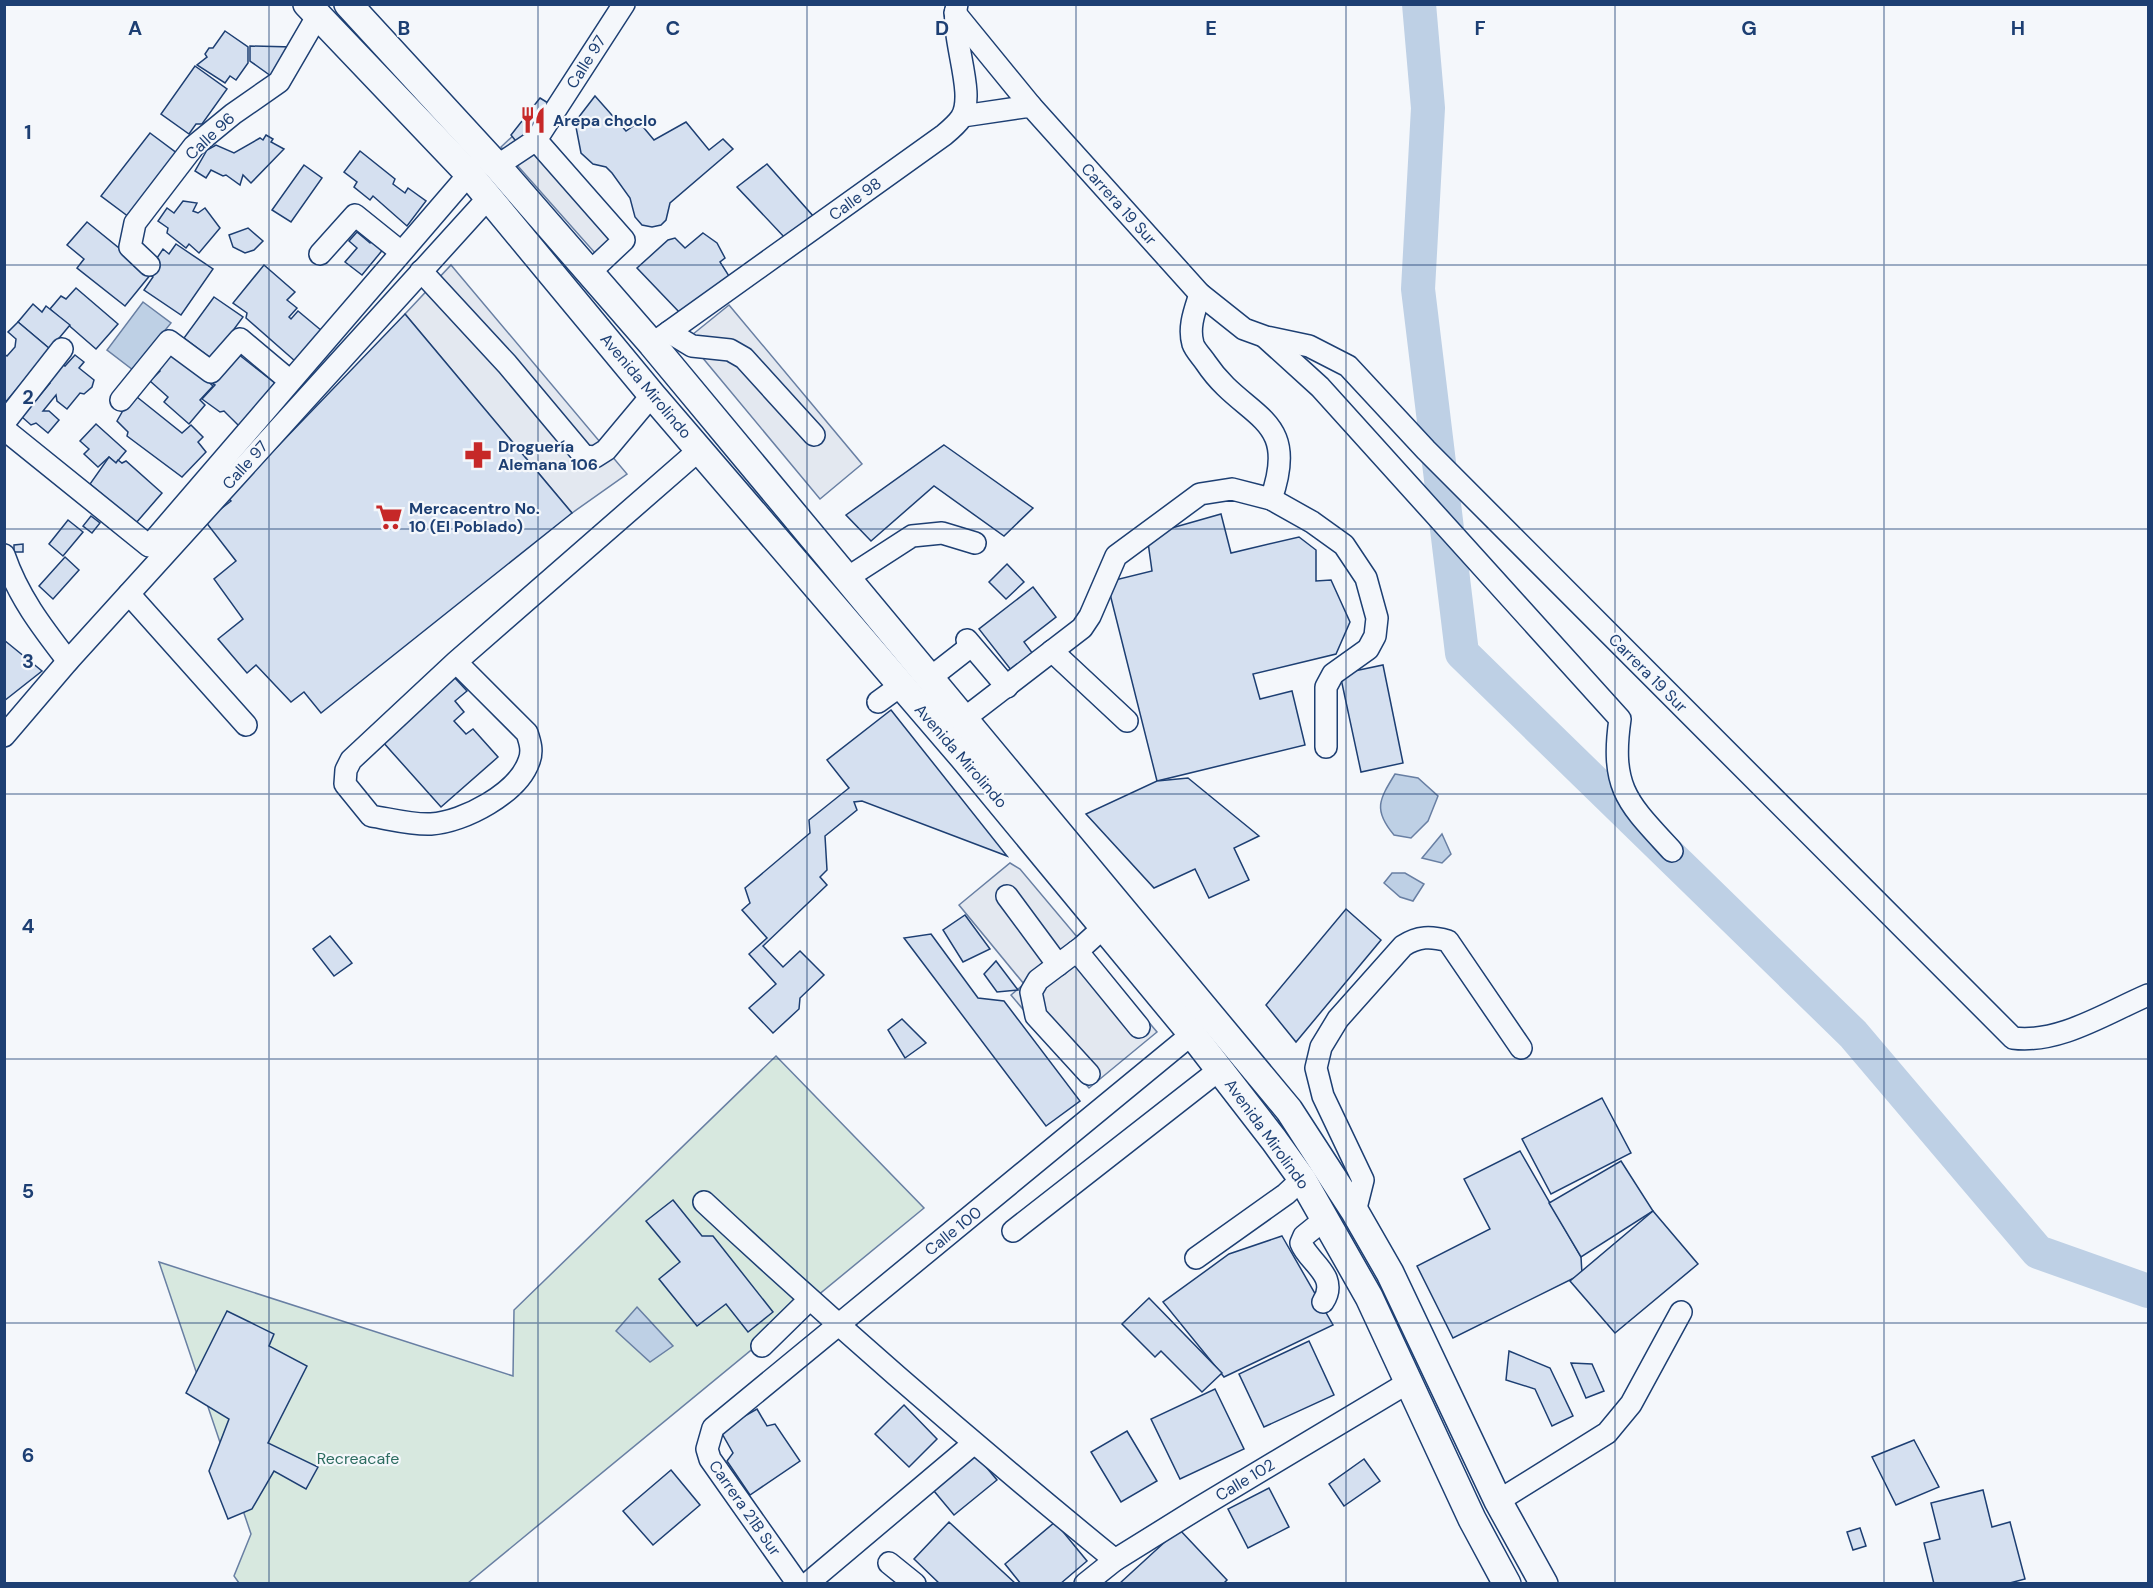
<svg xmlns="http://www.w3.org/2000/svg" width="2153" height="1588" font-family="'DM Sans',sans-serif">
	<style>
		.green { fill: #d7e8df; stroke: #687fa3; stroke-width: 1.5 }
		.parking { fill: #e3e8f0; stroke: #687fa3; stroke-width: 1.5 }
		.water { fill: #bed0e5; stroke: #687fa3; stroke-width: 1.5 }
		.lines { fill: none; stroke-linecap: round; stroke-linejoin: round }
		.river { stroke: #bed0e5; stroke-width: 34 }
		.building { fill: #d5e0f0; stroke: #1d3f73; stroke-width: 1.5 }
		.minor-casing { stroke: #1d3f73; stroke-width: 24 }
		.major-casing { stroke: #1d3f73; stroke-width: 30 }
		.minor { stroke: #f4f7fb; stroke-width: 21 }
		.major { stroke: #f4f7fb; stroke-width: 27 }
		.grid { fill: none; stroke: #1d3f73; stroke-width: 1.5; stroke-opacity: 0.55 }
		.labels { text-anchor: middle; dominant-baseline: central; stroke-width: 4.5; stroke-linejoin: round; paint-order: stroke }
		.street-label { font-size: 16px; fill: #1d3f73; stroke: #f4f7fb }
		.poi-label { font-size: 16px; font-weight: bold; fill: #1d3f73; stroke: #f4f7fb; text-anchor: start }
		.park-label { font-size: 16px; fill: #2c6c60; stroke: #f4f7fb }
		.grid-label { font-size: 20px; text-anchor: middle; font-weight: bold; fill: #1d3f73; stroke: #f4f7fb; stroke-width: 4.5; stroke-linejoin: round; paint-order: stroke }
	</style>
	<rect width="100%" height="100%" fill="#f4f7fb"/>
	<polygon class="green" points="776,1056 924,1208 468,1583 239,1583 234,1576 251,1534 159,1262 513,1376 514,1310"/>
	<g class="parking">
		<polygon points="532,118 626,228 595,253 501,147"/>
		<polygon points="451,265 627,474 572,513 405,314"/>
		<polygon points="729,305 862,464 820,499 687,339"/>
		<polygon points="1010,863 1020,869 1157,1032 1089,1088 1011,995 1024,984 959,905"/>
	</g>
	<g class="water">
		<polygon points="143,302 171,323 133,370 107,350"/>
		<path d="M 1395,774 L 1418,778 L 1438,796 L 1428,821 L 1411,838 L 1394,835 C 1373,810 1379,800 1395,774 Z"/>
		<polygon points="1442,834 1451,854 1442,863 1422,858"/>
		<polygon points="1392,873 1405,873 1424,884 1413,901 1400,897 1384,883"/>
		<polygon points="637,1307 673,1346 650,1362 616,1331"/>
	</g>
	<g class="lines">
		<polyline class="river" points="1419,4 1428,108 1418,289 1462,653 1853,1034 2038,1252 2148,1291"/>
	</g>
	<g class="building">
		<polygon points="225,31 248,47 248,63 236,80 230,76 225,83 197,65 207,57 205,54 209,48 213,48"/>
		<polygon points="250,46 292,47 271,76 250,61"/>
		<polygon points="195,66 227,89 202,124 196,124 189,134 161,114"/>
		<polygon points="595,96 626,131 639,122 654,140 686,122 709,150 723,139 733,149 670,203 666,220 661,225 652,227 642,225 635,217 630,198 612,173 606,167 593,164 581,153 575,122"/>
		<polygon points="540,98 553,106 519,145 511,135"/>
		<polygon points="150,133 178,154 129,217 101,196"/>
		<polygon points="266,135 273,139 271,142 284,149 251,183 243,175 240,185 226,175 223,176 211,170 206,178 195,171 207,150 216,145 234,153 260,138 263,140"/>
		<polygon points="360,151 395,179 393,184 405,193 408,188 426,201 407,226 373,196 370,200 354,187 357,182 344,172"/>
		<polygon points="767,164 814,217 786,239 737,187"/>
		<polygon points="304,165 322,178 291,222 272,210"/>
		<polygon points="183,201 197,203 193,211 198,213 205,208 220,228 199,253 189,244 186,248 167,233 168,228 158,221 167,208 174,213"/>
		<polygon points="87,222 151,274 125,306 77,268 84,259 67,245"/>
		<polygon points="248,228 263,241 254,250 245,253 233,247 229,235"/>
		<polygon points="357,232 370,243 377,240 385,247 362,275 345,262 357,248 349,241"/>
		<polygon points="703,233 717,243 725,258 720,262 729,276 681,314 637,268 668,240 675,238 685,248"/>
		<polygon points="176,244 213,269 181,315 144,290 153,277 147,273 163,249 169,254"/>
		<polygon points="264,265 295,292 287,300 297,308 289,317 291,319 298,311 322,331 295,361 246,318 247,313 233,303"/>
		<polygon points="76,288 118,324 96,349 50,309 61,296 66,299"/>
		<polygon points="214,297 243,317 212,359 184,338"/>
		<polygon points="33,304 42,312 46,306 70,325 50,349 18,322"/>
		<polygon points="405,314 572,513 321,713 304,692 291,702 256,665 247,673 218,639 243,619 214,579 236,561 205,521 231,501 228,498"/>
		<polygon points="18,322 50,349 4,404 4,354 7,356 15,347 16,339 8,332"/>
		<polygon points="171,349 213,386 200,400 205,405 189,424 164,402 168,397 150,381 160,371 153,364"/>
		<polygon points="238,354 275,383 239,426 224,411 220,412 202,399 215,385 210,382"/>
		<polygon points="75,355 84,362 79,368 94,380 92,387 84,394 80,393 67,409 57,401 56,395 43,411 49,411 59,420 48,433 36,423 31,425 22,417 50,383 47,380 61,364 65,366"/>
		<polygon points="137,397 182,433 191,425 203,437 198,442 206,452 182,477 127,436 128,432 117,421 125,407"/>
		<polygon points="96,424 126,451 116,463 109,457 98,467 84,454 89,449 80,441"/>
		<polygon points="944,445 1033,508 1004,536 934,486 871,541 846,515"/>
		<polygon points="109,457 116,463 118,460 122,463 126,461 162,493 136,523 90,484"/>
		<polygon points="1221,514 1231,553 1299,537 1316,550 1316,581 1331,580 1350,622 1336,654 1253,674 1260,699 1292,691 1305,745 1157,781 1107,582 1152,571 1147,535"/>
		<polygon points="91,516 100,523 92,533 83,526"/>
		<polygon points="68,520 83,532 63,556 49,544"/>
		<polygon points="23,544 23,552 14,552 14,545"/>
		<polygon points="65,557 79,570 53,599 39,586"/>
		<polygon points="1007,564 1024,582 1006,599 989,582"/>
		<polygon points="1033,587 1056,617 1024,642 1036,658 1015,675 979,629"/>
		<polygon points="4,640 42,671 4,701"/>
		<polygon points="1383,665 1403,763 1361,772 1340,674"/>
		<polygon points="454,677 467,691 455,701 464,712 454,721 466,734 473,729 498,757 441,807 382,741"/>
		<polygon points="891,710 1007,856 862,801 854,802 857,810 825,836 827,870 820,877 827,885 763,946 783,967 800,951 824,975 800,998 799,1009 773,1033 749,1008 776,984 749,954 767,938 742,910 750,903 745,888 810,833 809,820 849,788 827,760"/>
		<polygon points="1188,778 1259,836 1234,848 1249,880 1209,898 1195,869 1154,888 1086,814 1157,781"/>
		<polygon points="1346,909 1381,940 1296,1042 1266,1005"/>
		<polygon points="965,915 990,949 963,962 943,930"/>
		<polygon points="931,934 978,998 1004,1001 1080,1101 1046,1126 904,938"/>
		<polygon points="330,936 352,963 334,976 313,949"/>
		<polygon points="996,961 1018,990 997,992 984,974"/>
		<polygon points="902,1019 926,1043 905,1058 888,1030"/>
		<polygon points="1602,1098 1631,1153 1551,1194 1522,1139"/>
		<polygon points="1520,1151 1581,1257 1582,1274 1453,1338 1417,1266 1490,1229 1464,1179"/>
		<polygon points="1621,1161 1653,1211 1581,1257 1549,1203"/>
		<polygon points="673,1200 702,1236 713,1236 773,1312 748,1332 726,1304 697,1326 659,1279 680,1262 646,1221"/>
		<polygon points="1653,1211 1698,1264 1615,1333 1570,1281"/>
		<polygon points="1282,1236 1333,1325 1224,1377 1163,1302 1229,1254"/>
		<polygon points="1149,1298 1222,1373 1202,1392 1161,1351 1155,1357 1122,1324"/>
		<polygon points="227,1311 274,1334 269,1346 307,1366 268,1443 318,1467 306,1489 274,1471 252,1509 228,1519 209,1471 229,1419 186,1393"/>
		<polygon points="1309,1341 1334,1395 1264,1427 1239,1374"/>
		<polygon points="1509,1351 1550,1368 1573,1416 1552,1426 1535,1389 1506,1380"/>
		<polygon points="1571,1363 1592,1364 1604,1391 1586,1398"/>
		<polygon points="1215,1389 1244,1449 1180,1479 1151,1419"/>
		<polygon points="904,1405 937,1439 909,1467 875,1434"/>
		<polygon points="757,1409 767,1426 775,1424 800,1461 750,1495 727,1461 733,1453 720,1430"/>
		<polygon points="1127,1431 1157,1481 1121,1502 1091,1452"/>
		<polygon points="1914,1440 1939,1487 1896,1505 1872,1457"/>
		<polygon points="971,1449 997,1480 954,1515 929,1485"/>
		<polygon points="1364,1459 1380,1481 1344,1506 1329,1484"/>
		<polygon points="671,1470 700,1505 653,1545 623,1511"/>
		<polygon points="1269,1488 1289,1527 1248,1548 1228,1509"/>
		<polygon points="1983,1490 1992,1527 2010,1522 2025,1579 2006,1584 1934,1584 1924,1543 1940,1539 1931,1503"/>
		<polygon points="949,1522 1016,1584 940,1584 914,1559"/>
		<polygon points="1055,1522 1087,1561 1060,1584 1021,1584 1005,1564"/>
		<polygon points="1860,1528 1866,1546 1853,1550 1847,1532"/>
		<polygon points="1179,1529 1227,1580 1223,1584 1119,1584"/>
	</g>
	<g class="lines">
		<defs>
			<g id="minor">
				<polyline points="955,13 1031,106"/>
				<path d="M 963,116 L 1031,106 L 1200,294 L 1244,329 L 1266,337 L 1309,346 L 1348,366 L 1426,450 L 2013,1038 C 2059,1044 2106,1013 2148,995"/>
				<polyline points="536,140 624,240 590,272"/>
				<polyline points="497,166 536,140 624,4"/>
				<polyline points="320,254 355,215 401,252"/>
				<polyline points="149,265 130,247 135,223 194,146 233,114 279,82 318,15"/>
				<polyline points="421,271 507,364 584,456 595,457 606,450 652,395"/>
				<path d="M 1200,294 C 1195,310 1188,327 1193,344 C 1195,350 1202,357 1206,363 C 1244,420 1301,414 1271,499"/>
				<polyline points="669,332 692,346 730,350 744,358 814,435"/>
				<path d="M 1266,338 L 1320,387 L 1620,719 C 1610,789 1628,803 1672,851"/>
				<path d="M 652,344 L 944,135 C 950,130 957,124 961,118 C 977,94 949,35 957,4"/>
				<polyline points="121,400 169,341 211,372 240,339 290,381"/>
				<polyline points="4,423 62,349"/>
				<polyline points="4,429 149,546 469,174"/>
				<path d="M 4,555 C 18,596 41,626 68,661"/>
				<polyline points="847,578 912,536 942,533 975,543"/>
				<polyline points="129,594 246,725"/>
				<polyline points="967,640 1007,687"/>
				<polyline points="1052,651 1127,721"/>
				<path d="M 456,662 L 527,733 C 530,742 533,751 529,761 C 518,793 464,822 431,824 C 412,825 390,819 371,816 L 345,784 L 346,770 L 351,760 L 456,662 L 699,450"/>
				<polyline points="930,678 971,646"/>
				<polyline points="878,702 900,686"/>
				<polyline points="965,718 1082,628 1090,616 1116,556 1200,494 1232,489 1271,499 1312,522 1344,545 1366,578 1377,618 1375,636 1368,649 1333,674 1326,687 1326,747"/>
				<polyline points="4,736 68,661 489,197"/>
				<polyline points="1007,896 1058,965"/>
				<polyline points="1077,951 1139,1027"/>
				<polyline points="1089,1074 1036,1016 1031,992 1038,980 1082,947 1114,918"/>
				<path d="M 704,1202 C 837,1326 974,1445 1115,1560"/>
				<path d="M 1355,1212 L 1363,1180 L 1323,1096 L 1316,1068 L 1321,1047 L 1338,1019 L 1403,946 C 1418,936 1431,936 1448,941 L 1521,1048"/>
				<polyline points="1013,1231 1219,1070"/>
				<polyline points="1196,1258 1286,1194 1302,1179"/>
				<path d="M 1323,1302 C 1340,1276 1308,1262 1301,1243 L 1304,1236 L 1325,1219"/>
				<polyline points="762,1346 809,1300"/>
				<polyline points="1498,1501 1607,1433 1631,1404 1681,1312"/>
				<polyline points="889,1563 915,1584"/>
				<polyline points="798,1584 710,1459 707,1449 713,1428 1192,1034"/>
				<polyline points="807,1584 973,1444"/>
				<polyline points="1085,1584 1115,1560 1197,1509 1409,1382"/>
			</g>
			<g id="major">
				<polyline points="307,4 469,174 652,395 963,757 1192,1034 1274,1140 1302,1179 1369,1297 1472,1519 1507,1584"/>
				<polyline points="348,4 497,166 652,344 1289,1110 1355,1212 1390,1273 1498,1501 1544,1584"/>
			</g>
		</defs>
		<use href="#minor" class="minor-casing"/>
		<use href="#major" class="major-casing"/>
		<use href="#minor" class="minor"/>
		<use href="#major" class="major"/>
	</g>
	<path class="grid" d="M 269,4 L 269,1584M 538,4 L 538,1584M 807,4 L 807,1584M 1076,4 L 1076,1584M 1346,4 L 1346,1584M 1615,4 L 1615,1584M 1884,4 L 1884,1584M 4,265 L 2148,265M 4,529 L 2148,529M 4,794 L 2148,794M 4,1059 L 2148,1059M 4,1323 L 2148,1323"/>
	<defs>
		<symbol id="restaurant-bare" viewBox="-9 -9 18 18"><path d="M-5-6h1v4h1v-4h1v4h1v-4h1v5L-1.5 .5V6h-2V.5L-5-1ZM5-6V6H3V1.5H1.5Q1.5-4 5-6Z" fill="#c62828" stroke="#f4f7fb" stroke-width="2.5" paint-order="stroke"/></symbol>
		<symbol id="pharmacy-bare" viewBox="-9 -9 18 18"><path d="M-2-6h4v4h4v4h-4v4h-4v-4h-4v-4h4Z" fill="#c62828" stroke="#f4f7fb" stroke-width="2.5" paint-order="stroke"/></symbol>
		<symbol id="supermarket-bare" viewBox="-9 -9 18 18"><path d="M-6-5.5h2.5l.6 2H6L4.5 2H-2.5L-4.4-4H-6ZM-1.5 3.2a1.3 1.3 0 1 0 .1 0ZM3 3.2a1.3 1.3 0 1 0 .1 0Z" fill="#c62828" stroke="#f4f7fb" stroke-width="2.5" paint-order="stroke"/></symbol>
	</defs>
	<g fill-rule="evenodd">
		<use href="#restaurant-bare" x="514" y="101" width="38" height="38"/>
		<use href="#pharmacy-bare" x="459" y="436" width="38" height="38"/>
		<use href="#supermarket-bare" x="370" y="498" width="38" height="38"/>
	</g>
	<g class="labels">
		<g class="street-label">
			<text transform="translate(586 62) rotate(-58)">Calle 97</text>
			<text transform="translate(210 136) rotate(-43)">Calle 96</text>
			<text transform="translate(855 199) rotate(-36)">Calle 98</text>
			<text transform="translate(1119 204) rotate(48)">Carrera 19 Sur</text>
			<text transform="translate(646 386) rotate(50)">Avenida Mirolindo</text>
			<text transform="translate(245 465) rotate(-48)">Calle 97</text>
			<text transform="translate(1648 673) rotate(45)">Carrera 19 Sur</text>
			<text transform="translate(961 756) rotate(49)">Avenida Mirolindo</text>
			<text transform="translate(1267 1134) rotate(54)">Avenida Mirolindo</text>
			<text transform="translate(953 1231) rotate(-39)">Calle 100</text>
			<text transform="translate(1245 1480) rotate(-31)">Calle 102</text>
			<text transform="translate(745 1508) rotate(55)">Carrera 21B Sur</text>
		</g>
		<g class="poi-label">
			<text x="553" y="120">Arepa choclo</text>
			<text x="498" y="446">Droguería<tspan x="498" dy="18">Alemana 106</tspan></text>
			<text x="409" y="508">Mercacentro No.<tspan x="409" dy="18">10 (El Poblado)</tspan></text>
		</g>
		<g class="park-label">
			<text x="358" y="1458">Recreacafe</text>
		</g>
	</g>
	<g class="grid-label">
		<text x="135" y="35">A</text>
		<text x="404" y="35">B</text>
		<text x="673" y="35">C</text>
		<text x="942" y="35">D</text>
		<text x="1211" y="35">E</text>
		<text x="1480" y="35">F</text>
		<text x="1749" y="35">G</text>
		<text x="2018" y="35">H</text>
		<text x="28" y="139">1</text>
		<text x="28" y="404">2</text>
		<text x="28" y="668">3</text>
		<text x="28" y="933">4</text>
		<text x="28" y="1198">5</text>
		<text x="28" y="1462">6</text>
	</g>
	<rect width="2153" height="1588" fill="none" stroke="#1d3f73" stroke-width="12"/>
</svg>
